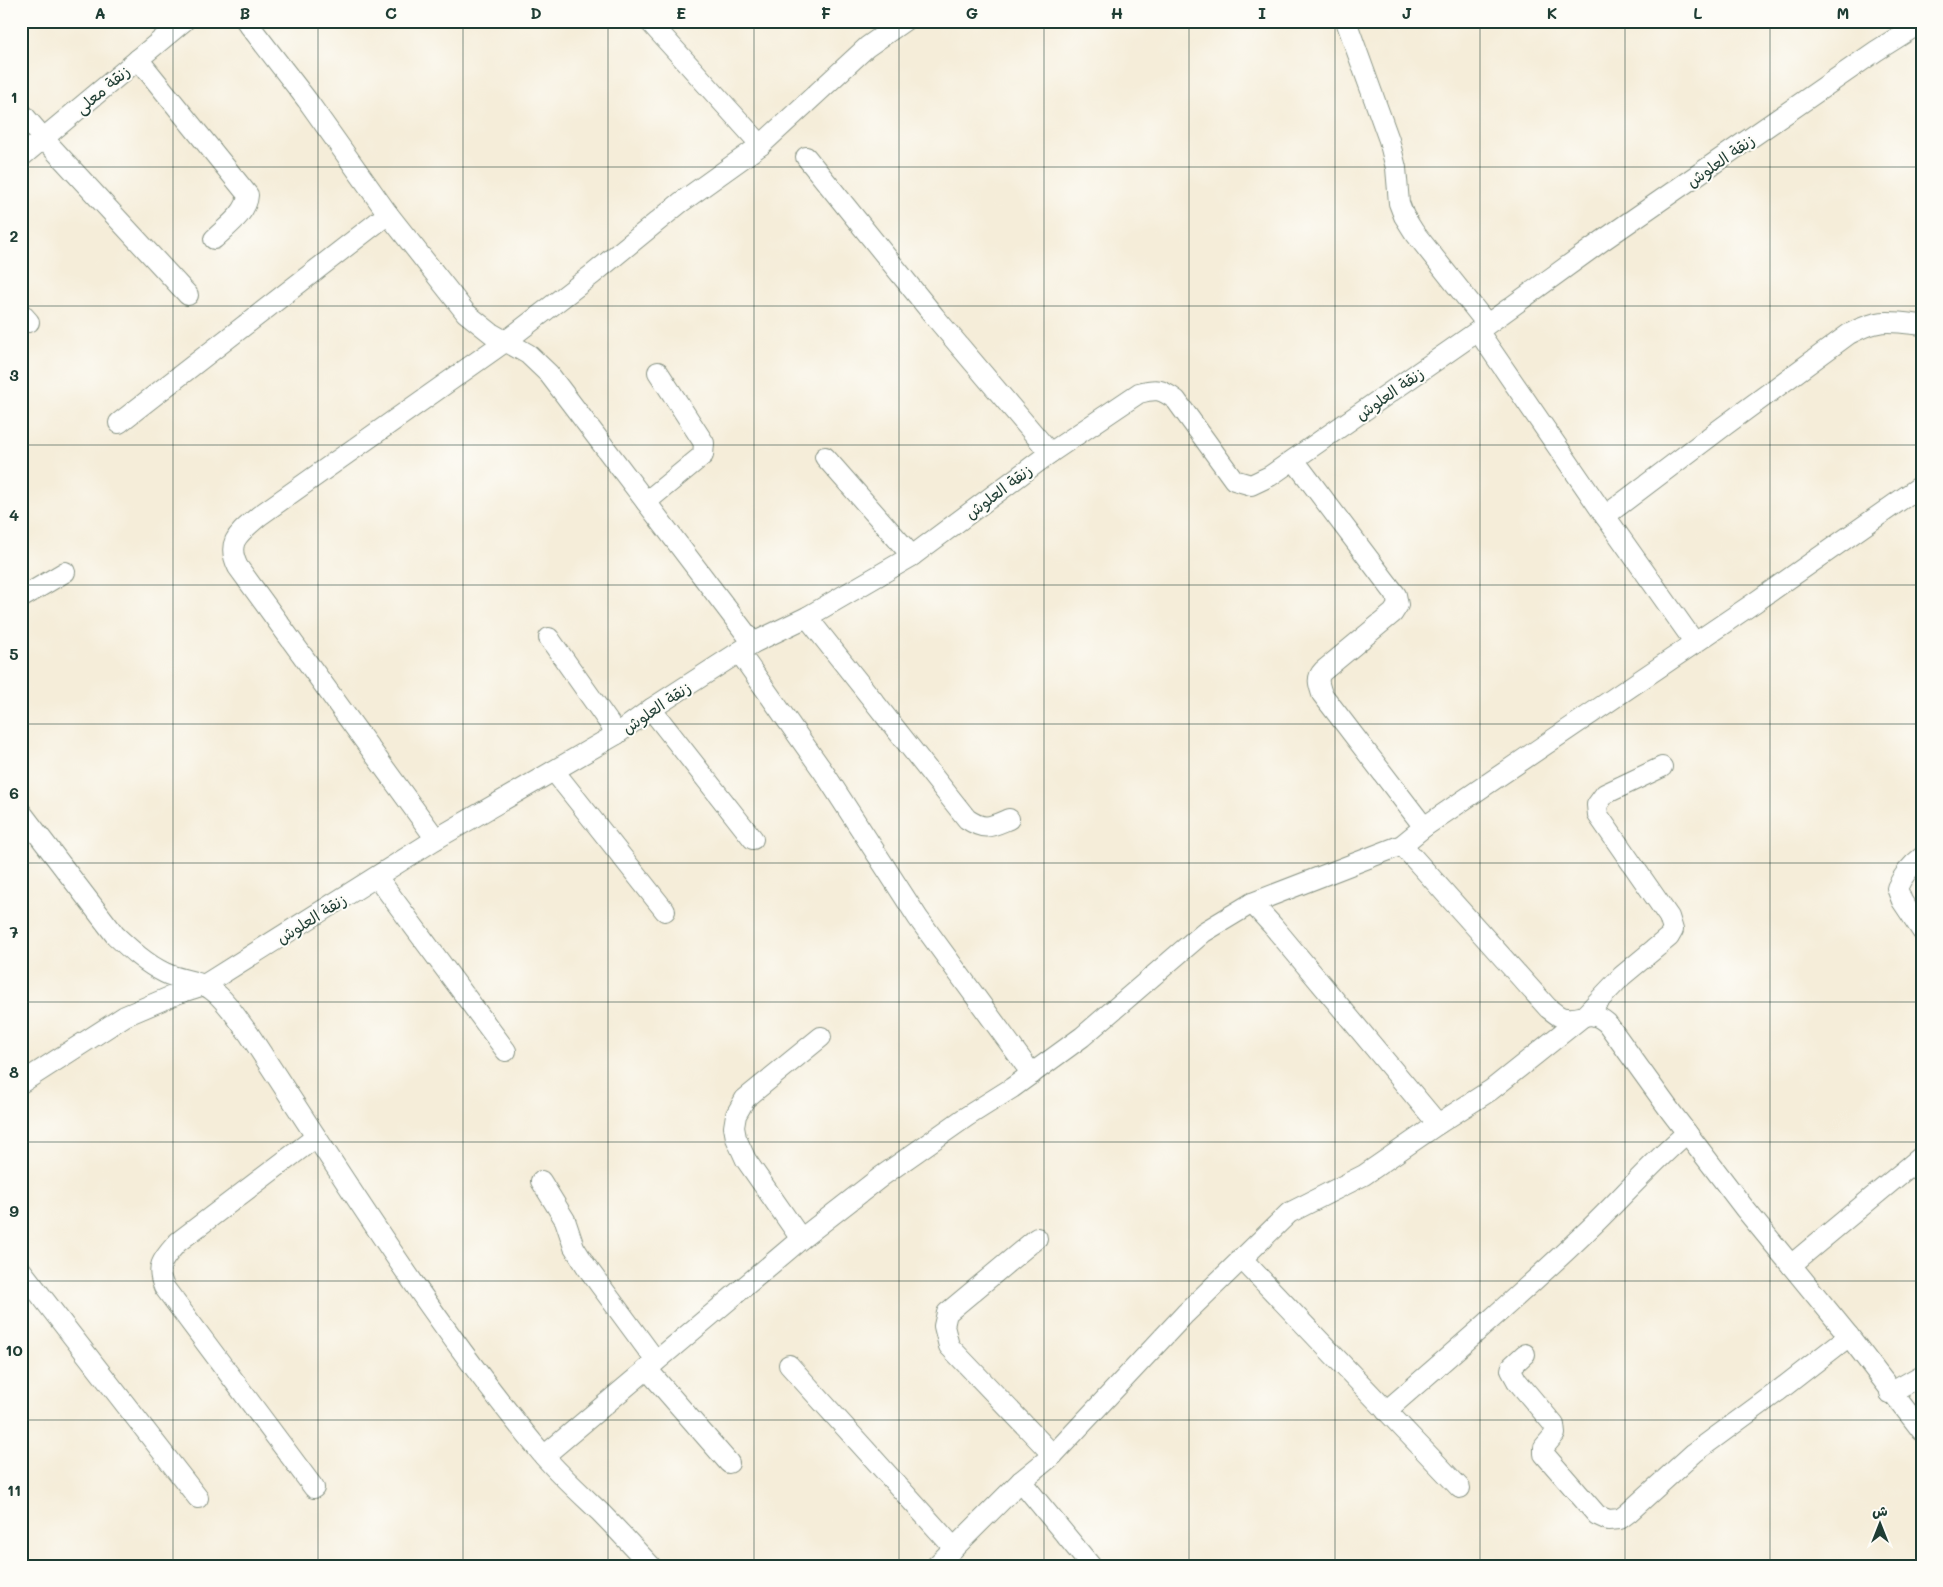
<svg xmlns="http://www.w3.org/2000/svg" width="1943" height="1587" font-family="Mali,'Playpen Sans Arabic',sans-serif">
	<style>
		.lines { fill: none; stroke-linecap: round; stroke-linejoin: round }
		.street-casing { stroke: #8a9586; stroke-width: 22 }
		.street { stroke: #fff; stroke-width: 20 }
		.grid { fill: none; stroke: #1f3d34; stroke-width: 1; stroke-opacity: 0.55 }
		.labels { text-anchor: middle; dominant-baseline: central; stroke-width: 4; stroke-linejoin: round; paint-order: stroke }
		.street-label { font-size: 16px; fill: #1f3d34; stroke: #fdfcf7 }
		.neatline { fill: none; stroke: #1f3d34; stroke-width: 2 }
		.grid-label { font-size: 16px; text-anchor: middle; font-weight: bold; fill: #1f3d34 }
	</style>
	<rect width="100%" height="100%" fill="#fdfcf7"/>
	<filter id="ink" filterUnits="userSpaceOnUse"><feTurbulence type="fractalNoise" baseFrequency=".02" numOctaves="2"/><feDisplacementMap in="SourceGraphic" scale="10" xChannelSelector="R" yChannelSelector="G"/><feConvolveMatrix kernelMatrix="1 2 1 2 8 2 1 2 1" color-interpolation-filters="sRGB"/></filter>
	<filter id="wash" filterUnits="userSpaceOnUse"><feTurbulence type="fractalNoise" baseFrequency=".0096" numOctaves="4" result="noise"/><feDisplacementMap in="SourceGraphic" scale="20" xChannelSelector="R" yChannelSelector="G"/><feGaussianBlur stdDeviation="1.12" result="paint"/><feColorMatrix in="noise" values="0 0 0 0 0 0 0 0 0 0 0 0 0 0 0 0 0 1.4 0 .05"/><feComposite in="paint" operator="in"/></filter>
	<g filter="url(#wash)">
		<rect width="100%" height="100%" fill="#f5edd9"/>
	</g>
	<g filter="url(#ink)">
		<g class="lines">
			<defs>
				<g id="street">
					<polyline points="246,21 307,100 388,214 466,313 491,333 528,354 549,374 753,643"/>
					<polyline points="649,21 761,145"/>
					<polyline points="1346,21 1389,140 1396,168 1399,203 1404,216 1414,232 1487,324"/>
					<path d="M 138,59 L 248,195 C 247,213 226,227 214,239"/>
					<polyline points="21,112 44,139 188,295"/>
					<polyline points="21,157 184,21"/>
					<polyline points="806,157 935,317 1050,453"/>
					<polyline points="21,313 29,322"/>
					<polyline points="1478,331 1605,516 1695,643"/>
					<polyline points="119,423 388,214"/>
					<polyline points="825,457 912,556"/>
					<path d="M 1294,460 L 1396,595 L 1398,605 L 1393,613 L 1323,671 C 1316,678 1319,685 1322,694 L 1424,827"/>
					<polyline points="646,502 703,455 704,443 658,372"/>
					<path d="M 1605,516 L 1720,429 L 1849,334 C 1879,318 1889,321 1922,325"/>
					<polyline points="21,598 65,572"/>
					<path d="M 807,617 L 967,819 C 985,831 990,827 1009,819"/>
					<polyline points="549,638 617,734"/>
					<polyline points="739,652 825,774 918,918 1032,1074"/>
					<polyline points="651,709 753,839"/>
					<polyline points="554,771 665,911"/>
					<path d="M 21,812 L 115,935 C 130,949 146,964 165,973 C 179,980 199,980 212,990 C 226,1000 238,1020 249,1034 C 343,1177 433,1323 543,1455 C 560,1475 580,1493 599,1511 C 617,1529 634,1548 651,1566"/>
					<path d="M 436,839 L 238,567 C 225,541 240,533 259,516 L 506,341 L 593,274 L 680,203 L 761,145 L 867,47 L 904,21"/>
					<path d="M 1402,845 L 1548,1008 C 1554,1012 1559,1018 1566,1018 C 1584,1020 1590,1008 1607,1023 L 1671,1112 L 1745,1209 L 1849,1336 L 1922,1431"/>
					<path d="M 1922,857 C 1910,866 1903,875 1897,888 L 1902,901 L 1922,931"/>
					<polyline points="377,877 506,1051"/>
					<polyline points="1252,903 1273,926 1438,1124"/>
					<path d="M 21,1083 L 125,1016 L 179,993 L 204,985 L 436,839 L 617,734 L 651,709 L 753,643 L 807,617 L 912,556 L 1050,453 L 1139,393 C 1157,388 1161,389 1176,400 L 1234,480 L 1251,485 L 1270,476 L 1478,331 L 1602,241 L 1876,51 L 1922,22"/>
					<polyline points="541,1181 565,1220 574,1247 586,1266 656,1361"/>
					<polyline points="1037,1238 947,1313 944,1326 949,1346 1053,1455"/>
					<polyline points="801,1239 746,1160 736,1138 734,1127 736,1115 745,1099 821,1037"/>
					<polyline points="1241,1258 1460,1488"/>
					<polyline points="1791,1265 1922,1156"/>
					<polyline points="21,1270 198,1498"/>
					<polyline points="1525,1354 1512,1366 1511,1370 1517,1381 1554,1425 1555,1434 1544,1447 1544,1454 1597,1515 1608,1520 1620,1519 1628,1513 1694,1453 1777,1392 1849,1336"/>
					<polyline points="789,1365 954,1548"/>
					<polyline points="647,1369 729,1463"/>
					<polyline points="1890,1393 1922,1375"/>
					<path d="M 1386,1411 C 1453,1353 1520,1295 1584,1234 C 1619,1201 1650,1164 1687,1133"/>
					<polyline points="544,1456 801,1239 882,1176 966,1117 1012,1088 1082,1037 1204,932 1252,903 1402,845 1424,827 1754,603 1922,485"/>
					<polyline points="1021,1481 1091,1566"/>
					<path d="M 314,1488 L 164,1287 C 155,1266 163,1259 178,1242 L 316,1137"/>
					<polyline points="936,1566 1021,1481 1053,1455 1185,1314 1289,1213 1364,1175 1438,1124 1491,1090 1585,1015 1622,976 1669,937 1673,930 1669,917 1598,815 1597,805 1605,794 1662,767"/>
				</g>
			</defs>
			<use href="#street" class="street-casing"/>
			<use href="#street" class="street"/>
		</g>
	</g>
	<path class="grid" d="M 173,21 L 173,1566M 318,21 L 318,1566M 463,21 L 463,1566M 608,21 L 608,1566M 754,21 L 754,1566M 899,21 L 899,1566M 1044,21 L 1044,1566M 1189,21 L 1189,1566M 1335,21 L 1335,1566M 1480,21 L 1480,1566M 1625,21 L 1625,1566M 1770,21 L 1770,1566M 21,167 L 1922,167M 21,306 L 1922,306M 21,445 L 1922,445M 21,585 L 1922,585M 21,724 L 1922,724M 21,863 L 1922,863M 21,1002 L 1922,1002M 21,1142 L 1922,1142M 21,1281 L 1922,1281M 21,1420 L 1922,1420"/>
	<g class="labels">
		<g class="street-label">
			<text transform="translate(102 89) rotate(-40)">زنقة معلى</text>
			<text transform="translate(1720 160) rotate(-35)">زنقة العلوش</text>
			<text transform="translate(1389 393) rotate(-35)">زنقة العلوش</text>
			<text transform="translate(998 491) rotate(-37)">زنقة العلوش</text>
			<text transform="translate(656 707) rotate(-34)">زنقة العلوش</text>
			<text transform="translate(311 918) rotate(-32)">زنقة العلوش</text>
		</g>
	</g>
	<rect width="1943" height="1587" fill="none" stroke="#fdfcf7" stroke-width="55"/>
	<g transform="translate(1880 1524)" stroke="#fdfcf7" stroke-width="4" paint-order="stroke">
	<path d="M0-4L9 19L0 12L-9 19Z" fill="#1f3d34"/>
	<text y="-8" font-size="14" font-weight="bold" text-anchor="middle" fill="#1f3d34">ش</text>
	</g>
	<rect x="28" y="28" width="1888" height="1532" class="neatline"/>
	<g class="grid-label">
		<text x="100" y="19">A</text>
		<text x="245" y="19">B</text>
		<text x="391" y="19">C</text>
		<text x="536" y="19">D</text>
		<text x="681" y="19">E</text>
		<text x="826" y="19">F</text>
		<text x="972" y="19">G</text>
		<text x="1117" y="19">H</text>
		<text x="1262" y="19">I</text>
		<text x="1407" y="19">J</text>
		<text x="1552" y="19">K</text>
		<text x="1698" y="19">L</text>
		<text x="1843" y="19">M</text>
		<text x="14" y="103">1</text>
		<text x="14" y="242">2</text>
		<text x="14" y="381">3</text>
		<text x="14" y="521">4</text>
		<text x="14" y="660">5</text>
		<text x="14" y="799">6</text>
		<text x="14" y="938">7</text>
		<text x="14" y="1078">8</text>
		<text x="14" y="1217">9</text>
		<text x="14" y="1356">10</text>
		<text x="14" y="1496">11</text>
	</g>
</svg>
